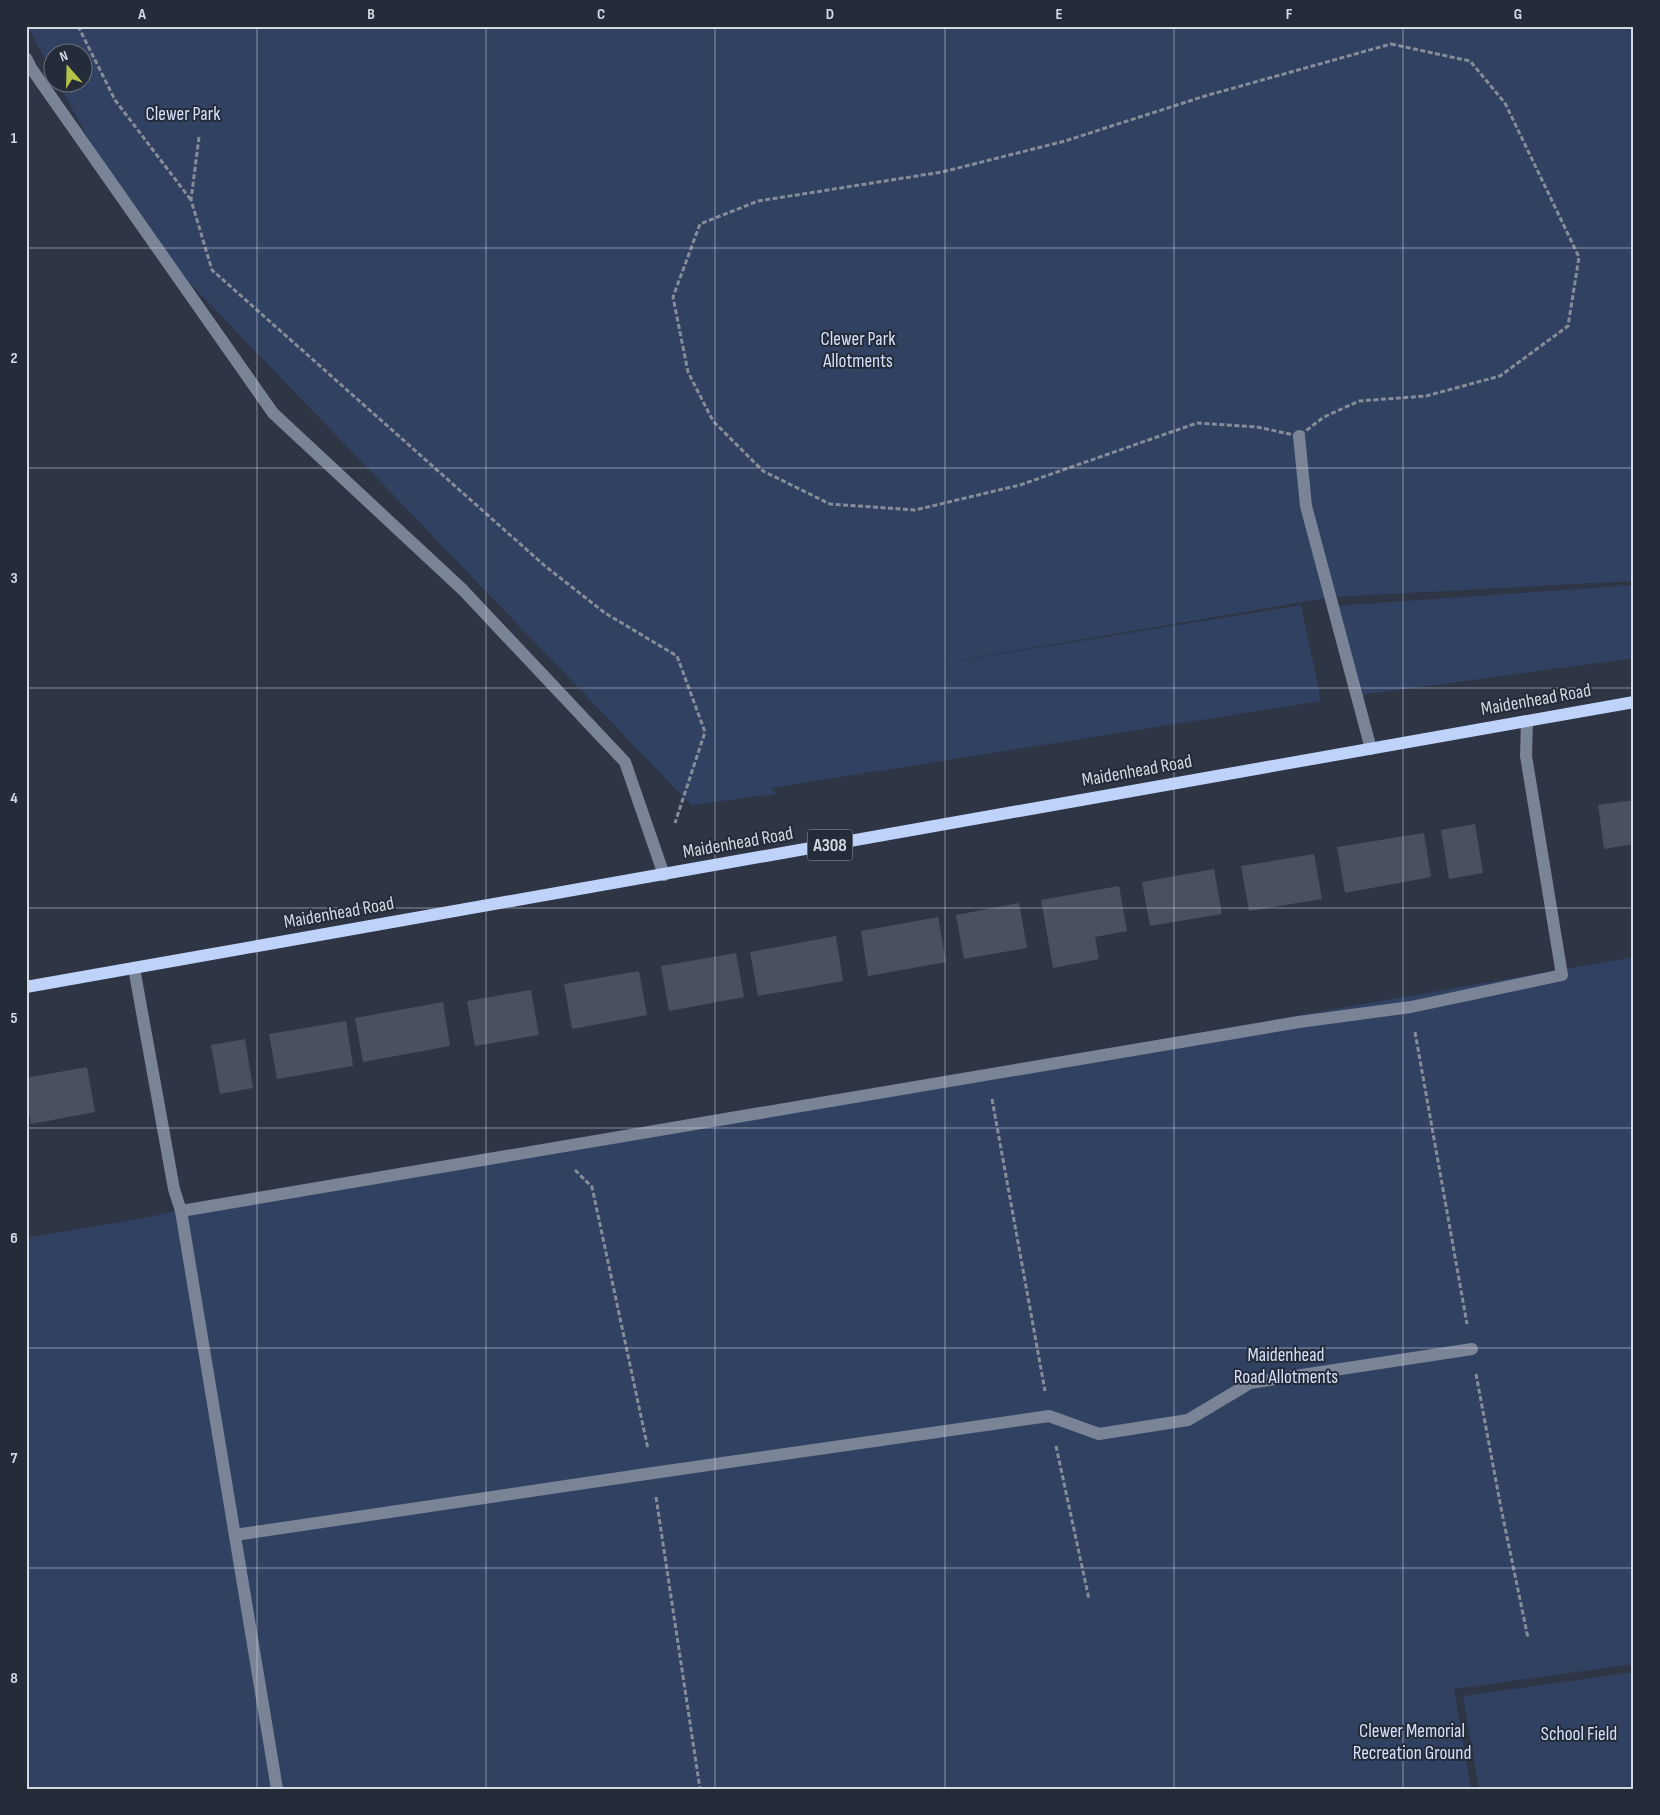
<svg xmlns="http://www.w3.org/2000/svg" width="1660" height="1815" font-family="'Sofia Sans Condensed',sans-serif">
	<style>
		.green { fill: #314162 }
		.building { fill: #495161 }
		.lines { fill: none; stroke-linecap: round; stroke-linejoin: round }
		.path { stroke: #868c98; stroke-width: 3; stroke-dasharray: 5 2.5; stroke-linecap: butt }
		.minor { stroke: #7a8497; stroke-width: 12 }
		.major { stroke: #bfd2fa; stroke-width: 12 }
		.grid { fill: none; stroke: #d3d8e2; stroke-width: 1; stroke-opacity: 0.55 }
		.labels { text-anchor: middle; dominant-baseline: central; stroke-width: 4; stroke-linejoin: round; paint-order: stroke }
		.shield { fill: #242b39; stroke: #9ea4af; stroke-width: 1 }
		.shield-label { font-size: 18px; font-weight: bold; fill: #d3d8e2 }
		.park-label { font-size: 19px; fill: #d4e1fc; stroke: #242b39 }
		.street-label { font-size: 19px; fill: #d3d8e2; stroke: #242b39 }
		.neatline { fill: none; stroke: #d3d8e2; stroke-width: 2 }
		.grid-label { font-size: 16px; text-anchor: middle; font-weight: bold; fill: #d3d8e2 }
	</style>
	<rect width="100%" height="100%" fill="#2e3544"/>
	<g class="green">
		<polygon points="27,26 1634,26 1634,581 1332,597 908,669 1301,605 1321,701 771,788 776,794 691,805 137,228 58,83 82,82 82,52 52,52 52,72"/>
		<polygon points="1634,585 1634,658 1361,695 1334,606"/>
		<polygon points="1634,957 1634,1664 1454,1689 1471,1789 26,1789 26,1238 139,1219 198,1206"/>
		<polygon points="1634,1672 1634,1789 1479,1789 1463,1696"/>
	</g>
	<g class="building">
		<polygon points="1634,800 1634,844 1604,849 1598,805"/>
		<polygon points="1475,824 1483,873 1449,879 1441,830"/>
		<polygon points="1424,833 1431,877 1345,893 1337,847"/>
		<polygon points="1314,854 1322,899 1249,911 1241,866"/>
		<polygon points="1214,869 1222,914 1150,926 1142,882"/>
		<polygon points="1119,886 1127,931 1095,937 1099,959 1053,968 1041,900"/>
		<polygon points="1019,903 1027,948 964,959 956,915"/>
		<polygon points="938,917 946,962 868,976 861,931"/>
		<polygon points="836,936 843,981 758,996 750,952"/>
		<polygon points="736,953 744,997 669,1011 661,966"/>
		<polygon points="639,971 647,1015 572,1029 564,984"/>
		<polygon points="531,990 539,1035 475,1046 467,1001"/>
		<polygon points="443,1002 450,1046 363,1062 355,1018"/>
		<polygon points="346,1021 353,1066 277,1079 269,1034"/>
		<polygon points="245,1039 253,1088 220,1094 211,1045"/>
		<polygon points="87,1067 95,1112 31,1124 26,1094 26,1078"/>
	</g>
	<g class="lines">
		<g class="path">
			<polyline points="78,26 115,100 191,200"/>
			<polygon points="1391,44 1470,61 1505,103 1579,257 1568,326 1500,376 1426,396 1359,401 1324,417 1299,436 1257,427 1197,423 1020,485 915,510 830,504 763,471 713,421 688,372 673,297 700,224 758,201 942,172 1065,141 1205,96"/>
			<polyline points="199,137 191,200 212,270 545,566 605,613 677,656 705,732 675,823"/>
			<polyline points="1415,1032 1467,1324"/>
			<polyline points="992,1099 1045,1391"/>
			<polyline points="575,1170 592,1187 648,1449"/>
			<polyline points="1476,1374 1501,1508 1528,1638"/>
			<polyline points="1056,1446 1089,1599"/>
			<polyline points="656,1497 700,1789"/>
		</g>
		<g class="minor">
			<polyline points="26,58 31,68 273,413 463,590 625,762 664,875"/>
			<polyline points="1299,436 1306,506 1371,749"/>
			<polyline points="134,968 174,1189 181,1211 1299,1022 1411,1007 1562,975 1526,756 1527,721"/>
			<polyline points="181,1211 277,1789"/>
			<polyline points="235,1535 653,1473 1049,1416 1099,1434 1188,1420 1250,1383 1472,1349"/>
		</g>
		<polyline class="major" points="26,987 1634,702"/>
	</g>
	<path class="grid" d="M 257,26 L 257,1789M 486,26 L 486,1789M 715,26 L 715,1789M 945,26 L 945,1789M 1174,26 L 1174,1789M 1403,26 L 1403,1789M 26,248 L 1634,248M 26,468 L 1634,468M 26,688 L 1634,688M 26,908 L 1634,908M 26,1128 L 1634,1128M 26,1348 L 1634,1348M 26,1568 L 1634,1568"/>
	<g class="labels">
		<rect class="shield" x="807.5" y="829.5" width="45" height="31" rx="4"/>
		<g class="shield-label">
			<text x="830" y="845">A308</text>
		</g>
		<g class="park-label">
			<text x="183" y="114">Clewer Park</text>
			<text x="858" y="339">Clewer Park<tspan x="858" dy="22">Allotments</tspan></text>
			<text x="1286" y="1355">Maidenhead<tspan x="1286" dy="22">Road Allotments</tspan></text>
			<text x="1412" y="1731">Clewer Memorial<tspan x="1412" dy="22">Recreation Ground</tspan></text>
			<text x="1579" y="1734">School Field</text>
		</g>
		<g class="street-label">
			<text transform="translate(1536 700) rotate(-10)">Maidenhead Road</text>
			<text transform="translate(1137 771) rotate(-10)">Maidenhead Road</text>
			<text transform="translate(738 843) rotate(-10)">Maidenhead Road</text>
			<text transform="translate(339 913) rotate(-10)">Maidenhead Road</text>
		</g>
	</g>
	<rect width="1660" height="1815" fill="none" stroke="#242b39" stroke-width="55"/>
	<g transform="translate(68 68) rotate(340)"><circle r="24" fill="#242b39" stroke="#6a707d"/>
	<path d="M0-4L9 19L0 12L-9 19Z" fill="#b5c24a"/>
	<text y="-8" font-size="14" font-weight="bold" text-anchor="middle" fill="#d3d8e2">N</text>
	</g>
	<rect x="28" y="28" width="1604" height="1760" class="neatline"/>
	<g class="grid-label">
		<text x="142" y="19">A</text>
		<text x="371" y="19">B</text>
		<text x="601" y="19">C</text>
		<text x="830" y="19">D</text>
		<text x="1059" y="19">E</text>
		<text x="1289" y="19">F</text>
		<text x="1518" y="19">G</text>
		<text x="14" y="143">1</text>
		<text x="14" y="363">2</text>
		<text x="14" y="583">3</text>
		<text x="14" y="803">4</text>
		<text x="14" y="1023">5</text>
		<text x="14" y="1243">6</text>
		<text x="14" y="1463">7</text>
		<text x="14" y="1683">8</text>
	</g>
</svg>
